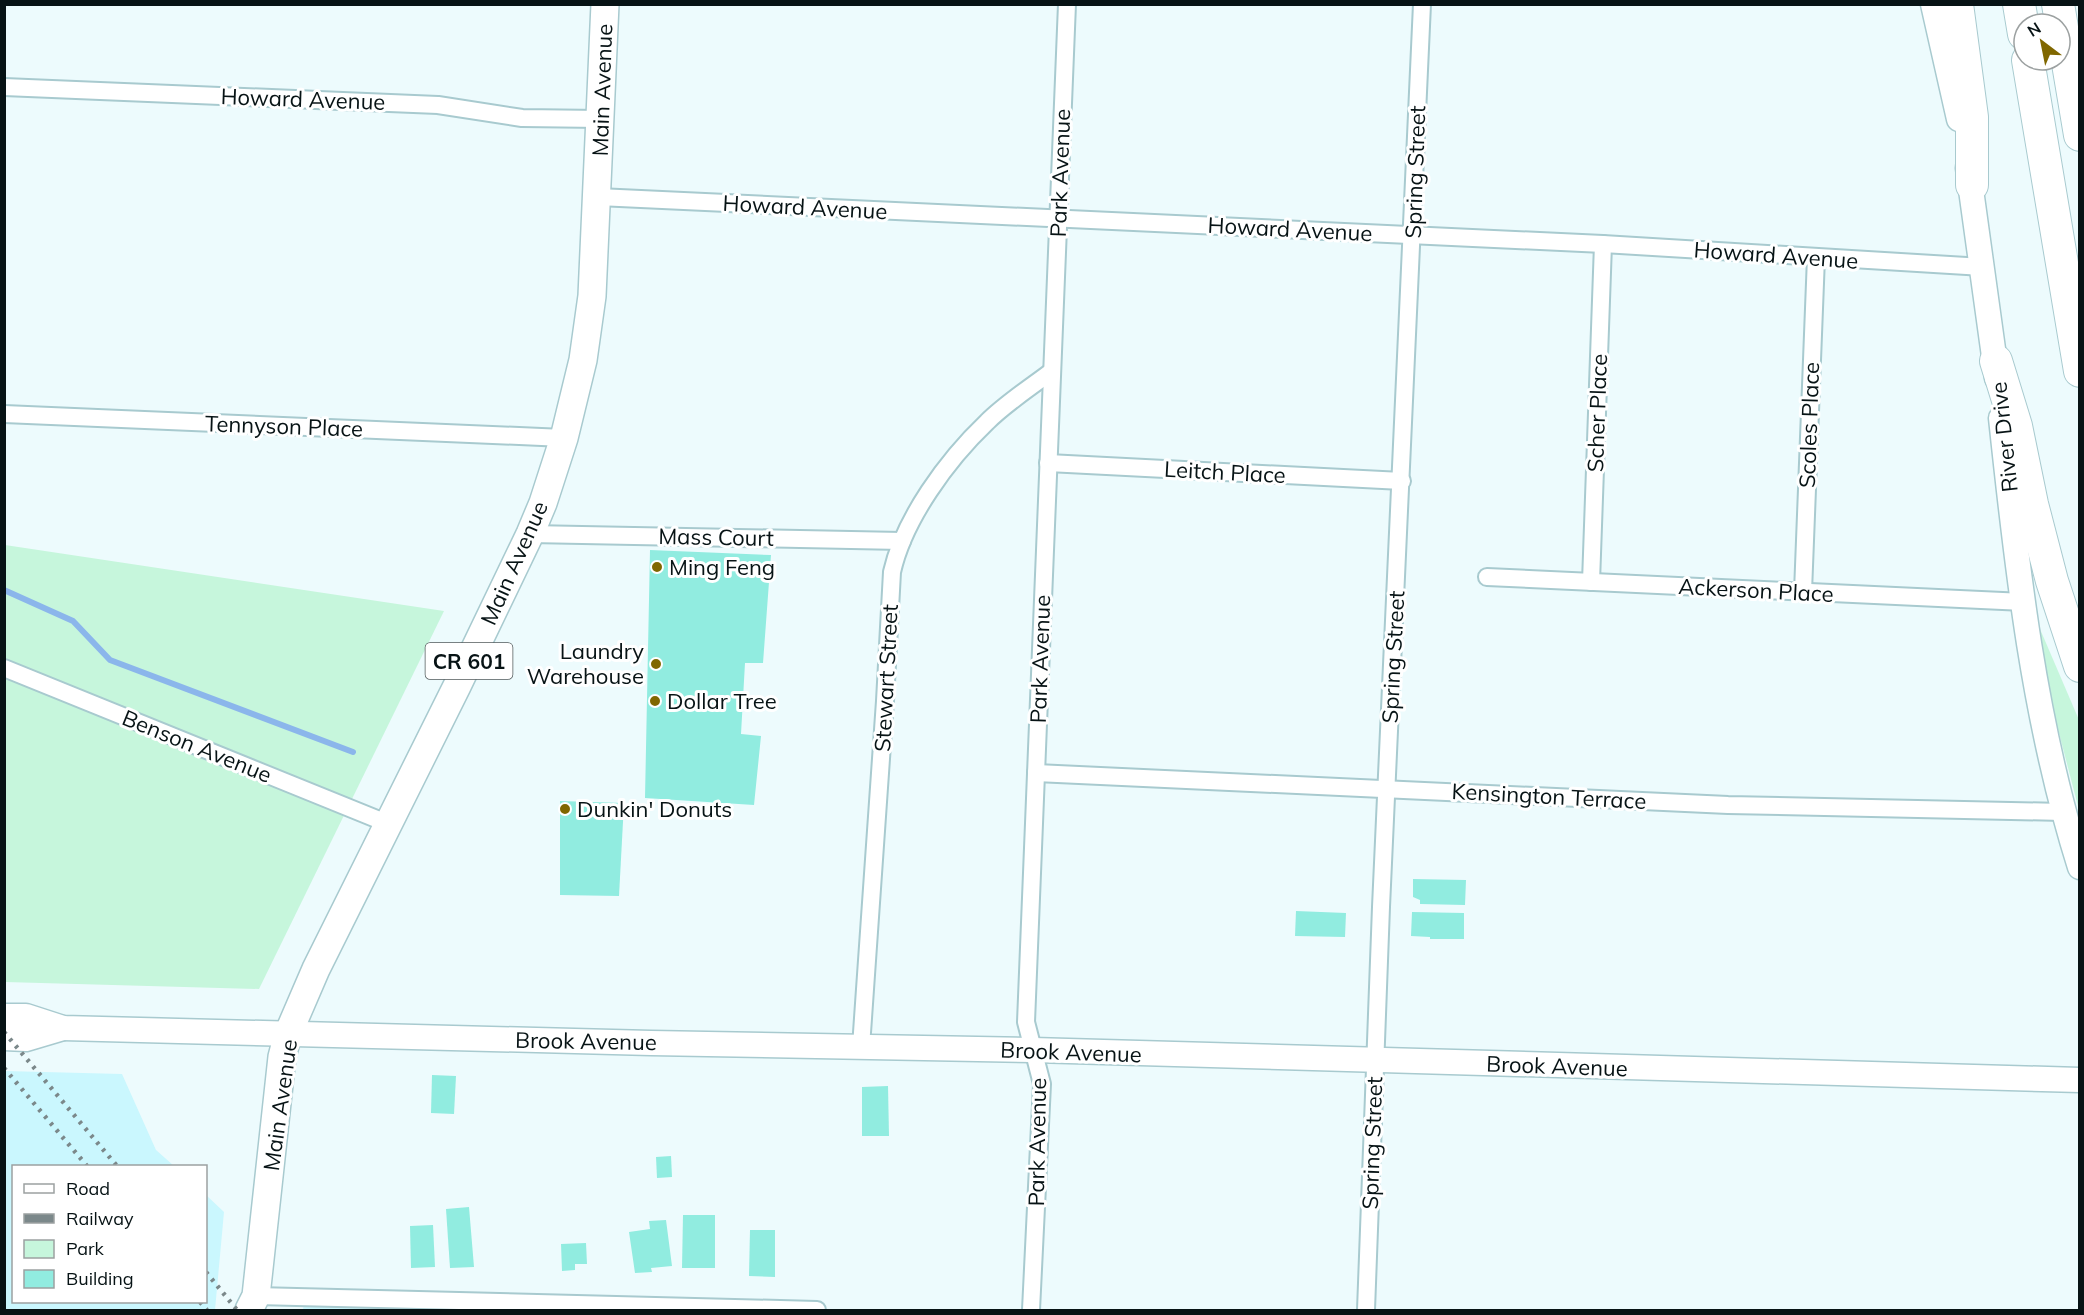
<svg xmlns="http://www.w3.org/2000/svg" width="2084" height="1315" font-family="Mulish,sans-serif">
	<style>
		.built { fill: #caf7fe }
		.green { fill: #c6f6dc }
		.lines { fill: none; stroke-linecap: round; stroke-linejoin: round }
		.stream { stroke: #8bb6eb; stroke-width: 6 }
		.building { fill: #91ece0 }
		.street-casing { stroke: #a8cacf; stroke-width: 20 }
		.secondary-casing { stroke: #a8cacf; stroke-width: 27 }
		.primary-casing { stroke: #a8cacf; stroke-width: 30 }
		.highway-casing { stroke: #a8cacf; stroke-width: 34 }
		.street { stroke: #fff; stroke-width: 16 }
		.secondary { stroke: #fff; stroke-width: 24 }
		.primary { stroke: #fff; stroke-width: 27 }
		.highway { stroke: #fff; stroke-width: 32 }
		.rail { stroke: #7b888a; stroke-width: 4.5; stroke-dasharray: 3 6; stroke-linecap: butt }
		.poi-dot { fill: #806700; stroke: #fff; stroke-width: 2 }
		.labels { text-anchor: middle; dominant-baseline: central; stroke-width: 6; stroke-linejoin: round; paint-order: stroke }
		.shield { fill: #fff; stroke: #515a5b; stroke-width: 1.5 }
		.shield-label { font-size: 21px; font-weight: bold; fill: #071315 }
		.street-label { font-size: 22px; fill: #071315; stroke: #fff }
		.poi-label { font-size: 22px; fill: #071315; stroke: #fff; text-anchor: start }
	</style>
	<rect width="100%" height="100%" fill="#edfbfd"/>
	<g class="built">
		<polygon points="5,1071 122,1074 156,1150 174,1166 14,1166 14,1302 206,1302 206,1195 224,1212 215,1310 5,1310"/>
		<polygon points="305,1295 505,1302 505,1310 303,1310"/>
	</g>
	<g class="green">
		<polygon points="5,545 444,611 259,989 5,982"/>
		<polygon points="2040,629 2079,720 2079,810 2045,679"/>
	</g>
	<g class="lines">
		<polyline class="stream" points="4,590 73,621 110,660 353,752"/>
	</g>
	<g class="building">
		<polygon points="650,550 771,555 763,663 745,663 741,734 761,736 754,805 645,798"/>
		<polygon points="560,801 624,803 619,896 560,895"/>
		<polygon points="1413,879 1466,880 1465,905 1420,904 1420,900 1413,897"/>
		<polygon points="1296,911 1346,913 1345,937 1295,936"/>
		<polygon points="1412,912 1464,913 1464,939 1430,939 1430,937 1411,936"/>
		<polygon points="432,1075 456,1076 454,1114 431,1113"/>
		<polygon points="888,1086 889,1136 862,1136 862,1087"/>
		<polygon points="671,1156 672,1177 657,1178 656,1157"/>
		<polygon points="469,1207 474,1267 450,1268 446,1209"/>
		<polygon points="683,1215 715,1215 715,1268 682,1268"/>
		<polygon points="666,1220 672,1266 651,1268 652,1272 635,1273 629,1232 650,1229 649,1221"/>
		<polygon points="433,1225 435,1267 411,1268 410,1226"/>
		<polygon points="750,1230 775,1230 775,1277 749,1276"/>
		<polygon points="586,1243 587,1264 575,1264 575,1270 562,1271 561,1244"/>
	</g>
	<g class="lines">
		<defs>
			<g id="street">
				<polyline points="4,87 438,105 522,118 601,119"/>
				<polyline points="598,197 1603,244 1983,267"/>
				<polyline points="4,414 564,438"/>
				<polyline points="1048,463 1402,481"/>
				<polyline points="530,534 902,541"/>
				<polyline points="1487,577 2024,602"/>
				<polyline points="1591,582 1603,244"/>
				<polyline points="1803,592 1816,257"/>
				<polyline points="4,668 389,824"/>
				<polyline points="1036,773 1728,805 2063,812"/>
				<path d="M 861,1047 L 885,701 L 892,572 C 904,519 947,460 987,422 C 1006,403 1031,387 1052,371"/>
				<polyline points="256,1296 817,1310"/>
				<polyline points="1031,1310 1042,1084 1026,1022 1067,4"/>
				<polyline points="1366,1310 1381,907 1422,4"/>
			</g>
			<g id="secondary">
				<polyline points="1933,4 1959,119"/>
				<polyline points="1968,168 1997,378"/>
				<path d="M 2001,418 C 2017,569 2034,722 2080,867"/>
				<polyline points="4,1016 26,1016 63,1028 651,1043 1033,1050 2080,1080"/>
				<polyline points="4,1038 26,1039 63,1028"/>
			</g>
			<polyline id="primary" points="249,1310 256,1296 282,1057 288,1034 316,969 457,686 530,534 543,503 564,438 583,360 592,296 605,4"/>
			<g id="highway">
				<polyline points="1957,4 1972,117 1972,185"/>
				<polyline points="2019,4 2024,34"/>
				<polyline points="2058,4 2080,135"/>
				<polyline points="2028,60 2080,371"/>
				<polyline points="1996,361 2016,426 2032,504 2052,581 2080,666"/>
			</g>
		</defs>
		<use href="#street" class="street-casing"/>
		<use href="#secondary" class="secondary-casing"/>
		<use href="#primary" class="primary-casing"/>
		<use href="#highway" class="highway-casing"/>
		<use href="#street" class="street"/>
		<use href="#secondary" class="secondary"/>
		<use href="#primary" class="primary"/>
		<use href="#highway" class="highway"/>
		<g class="rail">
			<polyline points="4,1032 117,1166"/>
			<polyline points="4,1068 87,1166"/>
			<polyline points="206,1272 237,1310"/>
			<polyline points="200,1302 207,1310"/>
		</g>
	</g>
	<g class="poi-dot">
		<circle cx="657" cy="567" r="6"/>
		<circle cx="656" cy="664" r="6"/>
		<circle cx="655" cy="701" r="6"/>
		<circle cx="565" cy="809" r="6"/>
	</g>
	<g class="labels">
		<rect class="shield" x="425.5" y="643" width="87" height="36" rx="4.5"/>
		<g class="shield-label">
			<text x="469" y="661">CR 601</text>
		</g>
		<g class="street-label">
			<text transform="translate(602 90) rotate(-88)">Main Avenue</text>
			<text transform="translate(303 99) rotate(2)">Howard Avenue</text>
			<text transform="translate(1415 172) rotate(-88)">Spring Street</text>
			<text transform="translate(1060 173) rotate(-88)">Park Avenue</text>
			<text transform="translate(805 207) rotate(3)">Howard Avenue</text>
			<text transform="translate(1290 229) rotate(3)">Howard Avenue</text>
			<text transform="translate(1776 255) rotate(4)">Howard Avenue</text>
			<text transform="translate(1597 413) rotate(-88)">Scher Place</text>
			<text transform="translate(1809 425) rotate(-88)">Scoles Place</text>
			<text transform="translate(284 426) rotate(2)">Tennyson Place</text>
			<text transform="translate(2004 437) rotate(-96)">River Drive</text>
			<text transform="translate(1225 472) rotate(3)">Leitch Place</text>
			<text transform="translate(716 537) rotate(1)">Mass Court</text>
			<text transform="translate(514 563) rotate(-66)">Main Avenue</text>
			<text transform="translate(1756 590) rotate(3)">Ackerson Place</text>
			<text transform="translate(1393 657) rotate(-87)">Spring Street</text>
			<text transform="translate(1040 659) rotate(-88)">Park Avenue</text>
			<text transform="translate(886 678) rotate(-87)">Stewart Street</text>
			<text transform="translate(197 746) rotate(22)">Benson Avenue</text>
			<text transform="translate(1549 796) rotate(3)">Kensington Terrace</text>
			<text transform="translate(586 1041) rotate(1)">Brook Avenue</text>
			<text transform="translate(1071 1052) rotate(2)">Brook Avenue</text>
			<text transform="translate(1557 1066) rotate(2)">Brook Avenue</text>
			<text transform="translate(280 1105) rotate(-82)">Main Avenue</text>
			<text transform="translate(1037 1142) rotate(-89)">Park Avenue</text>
			<text transform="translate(1372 1143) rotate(-88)">Spring Street</text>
		</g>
		<g class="poi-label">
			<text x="669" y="567">Ming Feng</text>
			<text x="644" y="651" text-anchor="end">Laundry<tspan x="644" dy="25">Warehouse</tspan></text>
			<text x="667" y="701">Dollar Tree</text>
			<text x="577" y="809">Dunkin' Donuts</text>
		</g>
	</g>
	<rect width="2084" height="1315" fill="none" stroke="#071315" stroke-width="12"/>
	<rect x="12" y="1165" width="195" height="138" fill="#ffffff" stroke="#9ca1a1" stroke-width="1.5"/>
	<rect x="24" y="1184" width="30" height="9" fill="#ffffff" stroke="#9ca1a1" stroke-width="1.5"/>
	<text x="66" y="1195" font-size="18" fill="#071315">Road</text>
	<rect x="24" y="1214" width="30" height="9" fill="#7b888a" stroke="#9ca1a1" stroke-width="1.5"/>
	<text x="66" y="1225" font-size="18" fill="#071315">Railway</text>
	<rect x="24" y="1240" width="30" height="18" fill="#c6f6dc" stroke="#9ca1a1" stroke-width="1.5"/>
	<text x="66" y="1255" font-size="18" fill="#071315">Park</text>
	<rect x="24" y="1270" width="30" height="18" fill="#91ece0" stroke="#9ca1a1" stroke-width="1.5"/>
	<text x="66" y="1285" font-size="18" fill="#071315">Building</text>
	<g transform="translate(2042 42) rotate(328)"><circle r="28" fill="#ffffff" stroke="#9ca1a1" stroke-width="1.5"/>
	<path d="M0-4.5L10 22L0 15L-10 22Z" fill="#806700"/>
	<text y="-9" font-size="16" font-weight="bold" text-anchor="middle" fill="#071315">N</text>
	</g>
</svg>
